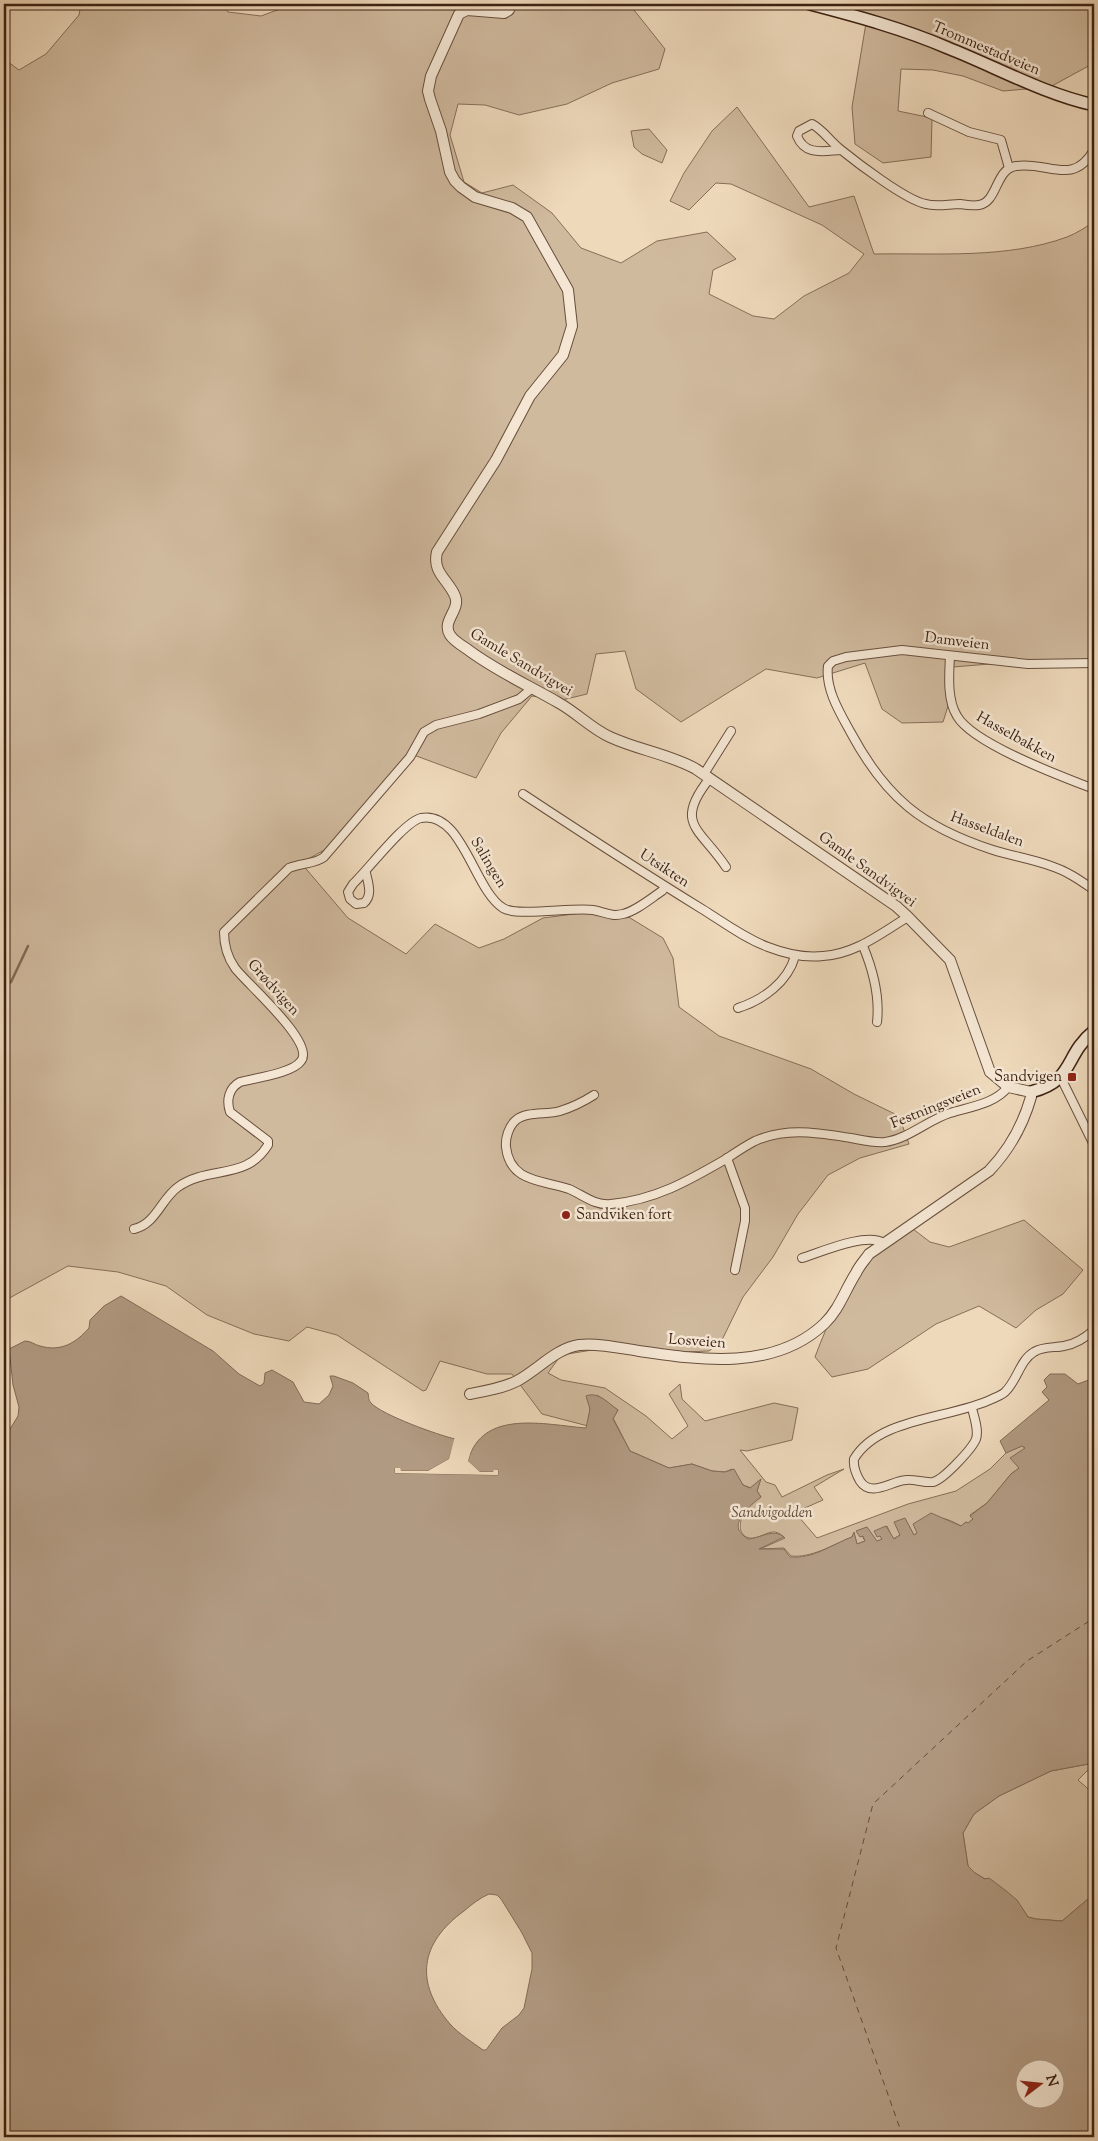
<svg xmlns="http://www.w3.org/2000/svg" width="1098" height="2141" font-family="'Sorts Mill Goudy',serif">
	<style>
		.green { fill: #d0ba9e; stroke: #866e58 }
		.water { fill: #b19a82; stroke: #826a56; fill-rule: evenodd }
		.pier { fill: #eed9bb }
		.lines { fill: none; stroke-linecap: round; stroke-linejoin: round }
		.stream { stroke: #826a56; stroke-width: 2.5 }
		.ferry { stroke: #654b3a; stroke-width: 1; stroke-dasharray: 6 5; stroke-linecap: butt }
		.minor-casing { stroke: #684f3d; stroke-width: 10 }
		.tertiary-casing { stroke: #684f3d; stroke-width: 12 }
		.secondary-casing { stroke: #3c2113; stroke-width: 14 }
		.minor { stroke: #f4e6d3; stroke-width: 8 }
		.tertiary { stroke: #f4e6d3; stroke-width: 10 }
		.secondary { stroke: #f4e6d3; stroke-width: 11 }
		.poi-dot { fill: #8f2418; stroke: #f4e6d3; stroke-width: 2 }
		.labels { text-anchor: middle; dominant-baseline: central; stroke-width: 5; stroke-linejoin: round; paint-order: stroke }
		.street-label { font-size: 15px; fill: #3c2113; stroke: #f4e6d3 }
		.poi-label { font-size: 15px; fill: #3c2113; stroke: #f4e6d3; text-anchor: end }
		.park-label { font-size: 15px; font-style: italic; fill: #614736; stroke: #f4e6d3 }
	</style>
	<rect width="100%" height="100%" fill="#eed9bb"/>
	<filter id="stains"><feTurbulence type="fractalNoise" baseFrequency=".004" numOctaves="4"/><feColorMatrix values="0 0 0 0 .2 0 0 0 0 .09 0 0 0 0 .02 0 0 0 .5 -.17"/></filter>
	<radialGradient id="worn" r=".72"><stop offset=".6" stop-color="#630" stop-opacity="0"/><stop offset="1" stop-color="#630" stop-opacity=".3"/></radialGradient>
	<g class="green">
		<path d="M 81,4 L 222,4 L 228,12 L 261,16 L 280,9 L 306,4 L 635,4 L 634,10 L 665,49 L 659,69 L 612,83 L 567,104 L 519,115 L 485,105 L 458,104 L 450,135 L 464,182 L 482,193 L 513,185 L 552,213 L 581,248 L 621,263 L 657,241 L 707,232 L 736,259 L 713,270 L 709,294 L 753,316 L 774,319 L 804,296 L 849,273 L 864,254 L 822,225 L 731,184 L 716,183 L 689,210 L 670,201 L 684,173 L 712,131 L 737,107 L 809,207 L 854,196 L 874,254 C 938,253 1007,259 1067,237 C 1077,233 1086,227 1094,222 L 1094,663 L 1002,663 L 953,667 L 949,703 L 943,722 L 902,723 L 882,709 L 865,663 L 817,678 L 766,669 L 681,722 L 636,689 L 625,651 L 596,654 L 587,694 L 562,700 L 532,696 L 501,733 L 476,778 L 411,754 L 326,849 L 301,863 L 348,918 L 406,954 L 435,924 L 479,948 L 504,939 L 543,918 L 589,912 L 611,917 L 617,910 L 663,938 L 673,958 L 679,1007 L 719,1036 L 811,1069 L 854,1094 L 899,1116 L 909,1144 L 860,1158 L 828,1175 L 798,1214 L 773,1257 L 743,1297 L 721,1342 L 709,1351 L 659,1353 L 611,1347 L 561,1355 L 548,1373 L 561,1380 L 605,1388 L 646,1416 L 672,1439 L 688,1426 L 669,1394 L 680,1384 L 682,1399 L 705,1421 L 774,1403 L 798,1408 L 792,1440 L 747,1451 L 740,1450 L 766,1482 L 775,1485 L 782,1497 L 827,1475 L 844,1469 L 814,1487 L 823,1500 L 798,1511 L 798,1516 L 817,1538 L 908,1504 L 956,1491 L 990,1469 L 1007,1452 L 1022,1446 L 1025,1448 L 1019,1468 L 1011,1474 L 987,1503 L 970,1515 L 973,1519 L 968,1523 L 966,1522 L 961,1526 C 932,1510 938,1522 914,1535 L 905,1519 L 900,1535 L 893,1539 L 887,1526 L 880,1536 L 882,1539 L 877,1542 L 866,1528 L 859,1530 L 865,1541 L 857,1544 L 854,1533 L 852,1537 C 832,1545 812,1558 791,1556 L 784,1548 L 760,1549 L 785,1538 C 782,1535 779,1533 775,1532 C 767,1531 758,1540 749,1538 C 734,1534 741,1514 749,1506 C 752,1503 757,1500 761,1497 L 757,1491 L 760,1480 L 751,1488 L 743,1485 L 732,1469 L 725,1472 L 712,1471 L 692,1464 L 669,1468 L 630,1451 L 613,1418 L 618,1410 L 597,1395 L 590,1409 L 588,1426 L 542,1414 L 512,1374 L 487,1374 L 440,1361 L 426,1390 L 423,1391 L 337,1335 L 307,1327 L 289,1341 L 254,1334 L 207,1315 L 166,1286 L 118,1272 L 68,1266 L 4,1301 L 4,59 L 19,70 L 46,54 L 79,15 Z"/>
		<polygon points="819,4 1094,4 1094,63 1050,87 1003,91 963,76 933,70 901,69 898,111 932,118 931,157 883,163 855,144 852,107 867,17"/>
		<polygon points="649,129 667,150 662,163 642,154 634,147 631,131"/>
		<path d="M 1024,1220 L 1083,1270 L 1063,1294 L 1036,1310 L 1016,1328 L 979,1306 L 936,1324 L 868,1369 L 832,1377 L 815,1357 C 828,1322 845,1284 871,1256 C 881,1245 900,1237 913,1229 L 930,1242 L 949,1247 Z"/>
		<polygon points="1094,1763 1094,1767 1087,1771 1078,1780 1094,1794 1094,1894 1062,1921 1036,1919 1028,1917 1022,1908 989,1879 985,1879 975,1873 968,1866 963,1833 974,1814 999,1796 1051,1771"/>
	</g>
	<path class="water" d="M 121,1296 L 213,1351 L 239,1374 L 260,1386 L 264,1383 L 265,1373 L 272,1370 L 293,1382 L 304,1402 L 319,1404 L 329,1395 L 333,1386 L 330,1376 L 334,1376 L 353,1383 L 368,1393 C 369,1398 368,1399 371,1403 C 382,1415 438,1435 455,1439 L 449,1459 L 428,1471 L 400,1471 L 395,1468 L 395,1473 L 498,1475 L 498,1470 L 493,1472 L 480,1472 L 468,1461 C 482,1408 546,1425 586,1428 L 590,1409 L 586,1396 C 598,1391 608,1403 618,1410 L 613,1419 L 630,1451 L 669,1468 L 692,1464 L 712,1471 L 725,1472 L 734,1469 L 743,1485 L 750,1488 L 761,1479 L 757,1491 L 761,1497 C 754,1502 734,1519 739,1530 C 740,1533 745,1537 748,1539 C 761,1538 773,1528 784,1537 L 759,1549 L 784,1549 L 790,1557 C 813,1559 831,1545 852,1537 L 854,1532 L 857,1544 L 865,1541 L 863,1536 L 860,1537 L 856,1531 L 867,1527 L 877,1541 L 882,1539 L 880,1536 L 877,1537 L 874,1531 L 886,1526 L 894,1539 L 900,1535 L 894,1522 L 905,1518 L 914,1535 L 917,1533 L 913,1524 L 931,1513 L 961,1526 L 966,1522 L 968,1523 L 973,1519 L 970,1516 L 987,1503 L 1011,1474 L 1019,1468 L 1010,1458 L 1025,1448 L 1022,1446 L 1006,1453 L 1000,1441 L 1049,1400 L 1042,1392 L 1047,1387 L 1044,1380 L 1050,1374 L 1065,1374 L 1078,1384 L 1094,1378 L 1094,1763 L 1051,1771 L 999,1796 L 974,1814 L 963,1833 L 968,1866 L 975,1873 L 985,1879 L 989,1878 L 1005,1890 L 1017,1900 L 1028,1917 L 1036,1919 L 1062,1921 L 1094,1894 L 1094,2137 L 4,2137 L 4,1439 L 18,1416 L 19,1407 L 13,1385 L 9,1349 L 25,1341 C 31,1341 35,1345 40,1346 C 61,1352 76,1343 89,1328 L 90,1320 L 104,1306 ZM 489,1894 L 497,1895 L 501,1899 L 522,1933 L 532,1953 L 532,1969 L 524,2008 L 519,2015 L 502,2028 L 486,2050 L 483,2050 C 472,2042 459,2034 450,2024 C 414,1982 420,1943 464,1911 C 472,1904 480,1898 489,1894 ZM 1026,2068 L 1056,2068 L 1056,2098 L 1026,2098 Z"/>
	<polygon class="pier" points="455,1436 457,1439 451,1461 433,1472 476,1472 466,1461 469,1446 473,1443 468,1461 480,1472 493,1472 494,1470 498,1470 498,1475 395,1473 395,1468 400,1468 401,1471 428,1471 449,1459"/>
	<g class="lines">
		<polyline class="stream" points="4,985 11,982 28,946"/>
		<polyline class="ferry" points="903,2137 836,1948 873,1804 1027,1661 1094,1618"/>
		<defs>
			<g id="minor">
				<polyline points="928,113 969,132 1001,140 1009,168"/>
				<path d="M 841,150 C 823,151 805,156 797,136 L 799,131 L 812,124 C 823,130 830,141 840,149 C 856,162 907,201 926,204 C 936,207 949,204 960,204 C 966,205 973,206 979,205 C 998,202 995,169 1016,166 C 1049,161 1072,187 1094,150"/>
				<path d="M 950,656 C 949,675 947,700 957,716 C 973,744 1063,777 1094,789"/>
				<path d="M 1094,663 L 1028,664 L 902,650 L 846,657 L 833,661 L 828,666 C 825,689 840,713 851,733 C 886,798 922,827 993,850 C 1012,856 1032,859 1051,866 C 1067,871 1081,881 1094,890"/>
				<polyline points="704,774 731,731"/>
				<path d="M 710,778 C 673,824 700,828 726,867"/>
				<path d="M 523,794 C 582,833 642,872 702,909 C 723,922 744,938 768,947 C 786,954 804,958 823,956 C 856,954 881,933 908,917"/>
				<path d="M 366,873 C 368,883 373,895 364,903 L 356,904 L 350,899 L 348,892 L 353,884 C 368,870 404,822 421,818 C 462,810 474,890 503,908 C 517,917 573,907 593,910 C 605,912 611,917 623,914 C 636,911 650,899 662,891 L 665,887"/>
				<path d="M 863,946 C 873,970 880,995 877,1022"/>
				<path d="M 738,1008 C 763,1000 788,982 795,956"/>
				<polyline points="1061,1078 1094,1145"/>
				<path d="M 594,1095 C 583,1102 573,1107 560,1111 C 547,1115 527,1111 516,1120 C 509,1126 505,1138 506,1147 C 510,1183 543,1180 569,1189 C 583,1195 595,1206 611,1204 C 655,1200 688,1181 726,1159 C 735,1153 745,1146 755,1141 C 787,1127 818,1133 851,1138 C 862,1140 873,1143 885,1142 C 908,1139 928,1120 950,1113 C 969,1107 995,1104 1008,1087"/>
				<polyline points="727,1158 745,1208 745,1221 735,1270"/>
				<path d="M 134,1229 C 156,1224 161,1199 178,1187 C 209,1165 246,1181 268,1145 L 268,1141 L 230,1112 C 226,1100 229,1088 240,1082 C 255,1078 293,1073 301,1061 C 316,1043 246,983 235,968 C 228,958 224,945 224,932 L 289,868 C 300,863 316,864 324,857 L 410,757 L 424,732 L 436,725 L 479,714 L 519,699 L 531,689"/>
				<path d="M 802,1258 C 821,1252 866,1232 884,1243"/>
				<path d="M 972,1408 C 974,1417 979,1430 976,1439 C 972,1449 943,1480 933,1482 C 924,1483 915,1479 906,1480 C 891,1481 871,1498 860,1481 C 856,1474 853,1467 854,1459 C 879,1417 951,1419 992,1399 C 996,1397 1002,1395 1005,1392 C 1017,1381 1020,1360 1034,1352 C 1043,1346 1055,1348 1064,1346 C 1076,1344 1085,1338 1094,1330"/>
			</g>
			<path id="tertiary" d="M 470,1394 C 486,1391 503,1388 517,1381 C 539,1369 555,1349 579,1345 C 598,1343 620,1348 639,1351 C 701,1360 774,1371 824,1324 C 839,1310 845,1290 856,1273 C 859,1266 865,1260 869,1254 L 989,1171 C 1009,1150 1023,1125 1031,1097 L 1031,1092 L 1008,1087 L 990,1072 L 950,960 L 908,917 L 896,906 L 696,769 C 669,754 638,750 610,737 C 592,729 577,713 559,703 C 528,685 496,671 467,649 C 461,645 454,641 450,635 C 441,621 461,610 455,596 C 448,579 432,573 437,552 L 496,460 L 530,396 L 563,355 L 572,326 L 568,290 L 527,217 L 512,208 L 475,197 L 461,187 L 455,181 L 450,172 L 441,131 L 430,99 L 428,91 L 431,76 L 459,14 L 467,10 L 504,13 L 509,10 L 509,4"/>
			<g id="secondary">
				<path d="M 810,4 C 856,16 904,29 948,48 C 996,67 1044,94 1094,105"/>
				<path d="M 1031,1092 C 1076,1080 1063,1056 1094,1031"/>
			</g>
		</defs>
		<use href="#minor" class="minor-casing"/>
		<use href="#tertiary" class="tertiary-casing"/>
		<use href="#secondary" class="secondary-casing"/>
		<use href="#minor" class="minor"/>
		<use href="#tertiary" class="tertiary"/>
		<use href="#secondary" class="secondary"/>
	</g>
	<g class="poi-dot">
		<rect x="1067" y="1072" width="10" height="10" rx="2.5"/>
		<circle cx="566" cy="1215" r="5"/>
	</g>
	<g class="labels">
		<g class="street-label">
			<text transform="translate(986 49) rotate(23)">Trommestadveien</text>
			<text transform="translate(957 642) rotate(7)">Damveien</text>
			<text transform="translate(521 663) rotate(31)">Gamle Sandvigvei</text>
			<text transform="translate(1016 738) rotate(29)">Hasselbakken</text>
			<text transform="translate(987 830) rotate(20)">Hasseldalen</text>
			<text transform="translate(488 863) rotate(59)">Salingen</text>
			<text transform="translate(664 869) rotate(33)">Utsikten</text>
			<text transform="translate(867 870) rotate(36)">Gamle Sandvigvei</text>
			<text transform="translate(273 988) rotate(48)">Grødvigen</text>
			<text transform="translate(936 1107) rotate(-22)">Festningsveien</text>
			<text transform="translate(697 1342) rotate(4)">Losveien</text>
		</g>
		<g class="poi-label">
			<text x="1062" y="1077">Sandvigen</text>
			<text x="576" y="1215" text-anchor="start">Sandviken fort</text>
		</g>
		<g class="park-label">
			<text x="772" y="1513">Sandvigodden</text>
		</g>
	</g>
	<rect width="1098" height="2141" fill="none" stroke="#eed9bb" stroke-width="20"/>
	<rect x="5" y="5" width="1088" height="2131" fill="none" stroke="#3c2113" stroke-width="2.5"/>
	<rect x="10" y="10" width="1078" height="2121" fill="none" stroke="#3c2113"/>
	<g transform="translate(1040 2084) rotate(74)"><circle r="24" fill="#f4e6d3" stroke="#aa9786"/>
	<path d="M0-4L9 19L0 12L-9 19Z" fill="#8f2418"/>
	<text y="-8" font-size="14" font-weight="bold" text-anchor="middle" fill="#3c2113">N</text>
	</g>
	<rect width="100%" height="100%" filter="url(#stains)"/>
	<rect width="100%" height="100%" fill="url(#worn)"/>
</svg>
